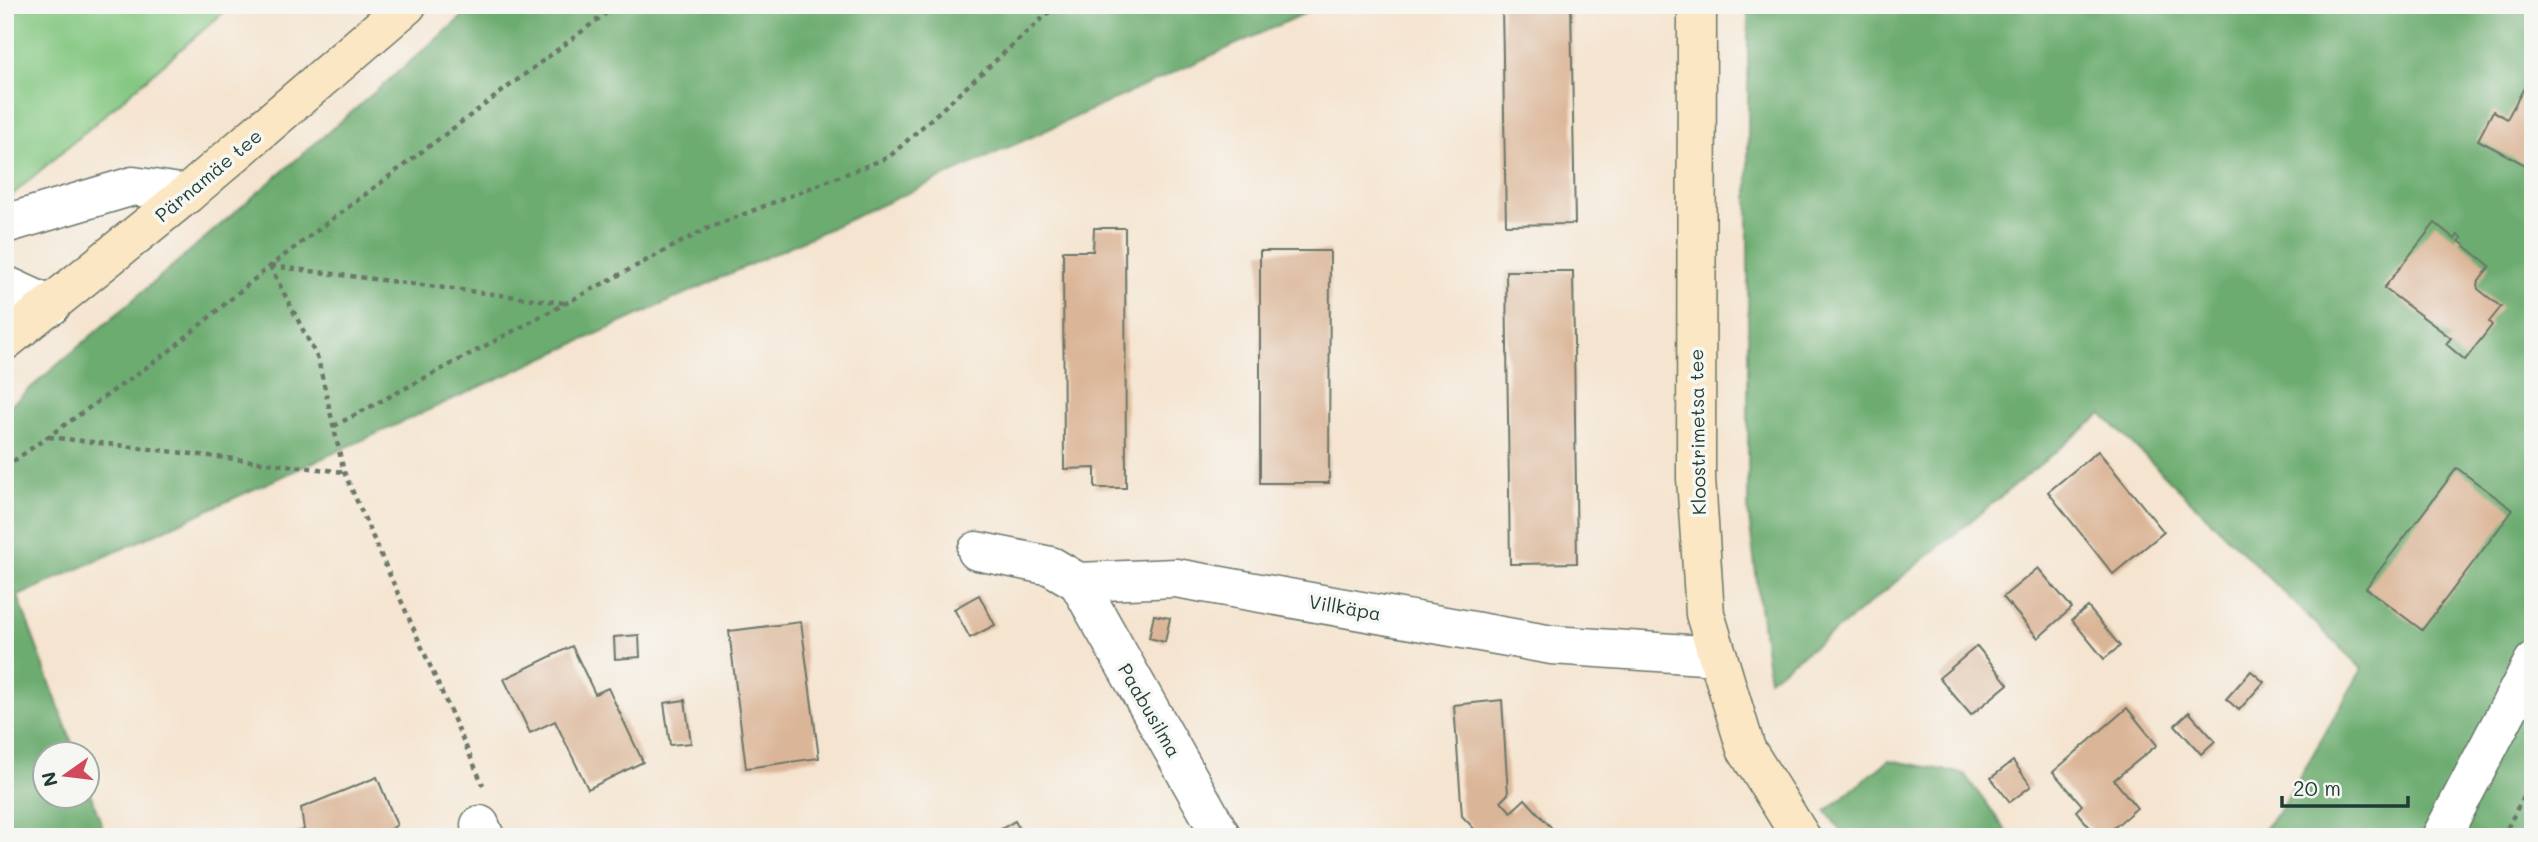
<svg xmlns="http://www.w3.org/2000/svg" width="2538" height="842" font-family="Mali,sans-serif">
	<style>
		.green { fill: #85c882; stroke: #52825b; stroke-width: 2 }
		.forest { fill: #6cac70; stroke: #467452; stroke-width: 2 }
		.building { fill: #dbb597 }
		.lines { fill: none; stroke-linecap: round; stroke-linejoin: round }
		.street-casing { stroke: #6a776a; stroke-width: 41 }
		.secondary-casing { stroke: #6a776a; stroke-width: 41 }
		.path { stroke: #6a776a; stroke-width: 4.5; stroke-dasharray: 5 5; stroke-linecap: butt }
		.street { stroke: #fff; stroke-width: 38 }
		.secondary { stroke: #fbe7c3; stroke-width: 38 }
		.labels { text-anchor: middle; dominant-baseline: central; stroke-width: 7; stroke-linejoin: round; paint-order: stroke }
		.street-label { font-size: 19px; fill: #1f3d34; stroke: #f6f6f2 }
	</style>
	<rect width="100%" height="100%" fill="#f6f6f2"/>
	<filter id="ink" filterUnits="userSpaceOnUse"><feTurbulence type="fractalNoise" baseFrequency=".0143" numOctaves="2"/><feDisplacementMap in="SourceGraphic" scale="14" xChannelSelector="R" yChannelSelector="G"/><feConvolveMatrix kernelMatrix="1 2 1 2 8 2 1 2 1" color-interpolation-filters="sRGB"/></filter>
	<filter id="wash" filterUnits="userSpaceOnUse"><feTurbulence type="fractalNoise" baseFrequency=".00686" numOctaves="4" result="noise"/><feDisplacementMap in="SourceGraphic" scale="28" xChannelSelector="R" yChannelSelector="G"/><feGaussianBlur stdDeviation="1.57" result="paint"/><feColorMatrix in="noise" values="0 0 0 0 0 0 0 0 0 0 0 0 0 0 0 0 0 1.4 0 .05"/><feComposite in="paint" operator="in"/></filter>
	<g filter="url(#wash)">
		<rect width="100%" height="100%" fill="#f5e4cf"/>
		<polygon class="green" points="5,5 232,5 5,201"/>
		<g class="forest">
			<polygon points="476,5 1323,5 18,596 76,754 46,754 46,796 88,796 88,787 106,837 5,837 5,602 18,596 5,583 5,410"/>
			<polygon points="1748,5 2533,5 2533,837 2257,837 2282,808 2362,669 2102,414 1843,625 1769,679 1748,510"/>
			<polygon points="1889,760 1964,774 2011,837 1845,837 1826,811"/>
		</g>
		<g id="blocks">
			<g class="building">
				<polygon points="1502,5 1571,5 1575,224 1506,225"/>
				<polygon points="2530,77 2533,79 2533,169 2478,140 2493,111 2507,119"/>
				<polygon points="2435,223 2455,239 2458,235 2462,238 2459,241 2490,266 2477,284 2478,289 2501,307 2489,322 2492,325 2465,360 2446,344 2451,338 2384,288"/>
				<polygon points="1094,228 1125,228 1126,488 1095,488 1095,468 1064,469 1063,251 1093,251"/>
				<polygon points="1260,251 1330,251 1329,483 1260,483"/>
				<polygon points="1506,271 1573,271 1577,563 1510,564"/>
				<polygon points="2098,451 2164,532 2113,574 2048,492"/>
				<polygon points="2457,468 2513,510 2422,630 2366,588"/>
				<polygon points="2038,568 2072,608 2038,638 2003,597"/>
				<polygon points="979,595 995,625 970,638 954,609"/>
				<polygon points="2088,607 2120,646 2104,659 2072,620"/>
				<polygon points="1154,615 1170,618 1165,642 1149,638"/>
				<polygon points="801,622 819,758 746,768 729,631"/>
				<polygon points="639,635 640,657 615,659 614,637"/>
				<polygon points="572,646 595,694 608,688 643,762 588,789 555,721 530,733 504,679"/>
				<polygon points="1977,646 2008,684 1971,715 1939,678"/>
				<polygon points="2251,671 2264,682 2239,710 2226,699"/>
				<polygon points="685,700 691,743 670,745 664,703"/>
				<polygon points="1502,700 1508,794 1501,801 1511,812 1525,799 1560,837 1482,837 1462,816 1454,705"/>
				<polygon points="2127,708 2157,745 2114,780 2137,808 2103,837 2098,837 2076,811 2082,805 2053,772"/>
				<polygon points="2189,712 2215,741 2201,754 2175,725"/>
				<polygon points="2013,761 2031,786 2010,802 1991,778"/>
				<polygon points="377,777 397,825 380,837 295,837 294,833 304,830 301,808"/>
				<polygon points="1015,821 1024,837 988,837"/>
			</g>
		</g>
	</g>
	<g filter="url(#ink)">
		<use href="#blocks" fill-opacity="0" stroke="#6a776a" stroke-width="2"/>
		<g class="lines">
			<defs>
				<g id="street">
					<polyline points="5,224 133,186 187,194"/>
					<polyline points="5,285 51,306"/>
					<polyline points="977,551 1051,566 1078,582 1176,578 1552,645 1718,656"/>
					<polyline points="1078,582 1222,837"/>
					<polyline points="480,825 485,837"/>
					<polyline points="2441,837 2533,662"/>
				</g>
				<g id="secondary">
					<polyline points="1697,5 1696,478 1705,614 1746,749 1801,837"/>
					<polyline points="5,341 187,194 407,5"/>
				</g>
			</defs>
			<use href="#street" class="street-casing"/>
			<use href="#secondary" class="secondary-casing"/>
			<g class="path">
				<polyline points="270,266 318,359 344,472 483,785"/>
				<polyline points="271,266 564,303"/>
				<polyline points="334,426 706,229 889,157 1057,5"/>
				<polyline points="49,437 344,472"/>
				<polyline points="5,467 168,352 270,266 617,5"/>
				<polyline points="2503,837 2533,777"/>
			</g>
			<use href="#street" class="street"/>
			<use href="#secondary" class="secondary"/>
		</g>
	</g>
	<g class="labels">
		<g class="street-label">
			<text transform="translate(208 175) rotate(-40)">Pärnamäe tee</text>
			<text transform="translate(1697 432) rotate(-91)">Kloostrimetsa tee</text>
			<text transform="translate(1345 607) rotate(10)">Villkäpa</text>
			<text transform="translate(1150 710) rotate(60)">Paabusilma</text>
		</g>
	</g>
	<rect width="2538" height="842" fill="none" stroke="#f6f6f2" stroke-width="28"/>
	<g transform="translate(66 775) rotate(256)"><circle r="33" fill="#f6f6f2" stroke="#a0aca6" stroke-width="2"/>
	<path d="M0-5L12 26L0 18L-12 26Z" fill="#d1495b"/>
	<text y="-10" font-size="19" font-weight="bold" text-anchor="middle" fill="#1f3d34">N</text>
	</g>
	<path d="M2282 796v10h126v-10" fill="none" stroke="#1f3d34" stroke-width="3.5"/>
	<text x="2293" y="796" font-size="21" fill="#1f3d34" stroke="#f6f6f2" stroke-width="5" paint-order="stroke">20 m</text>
</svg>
